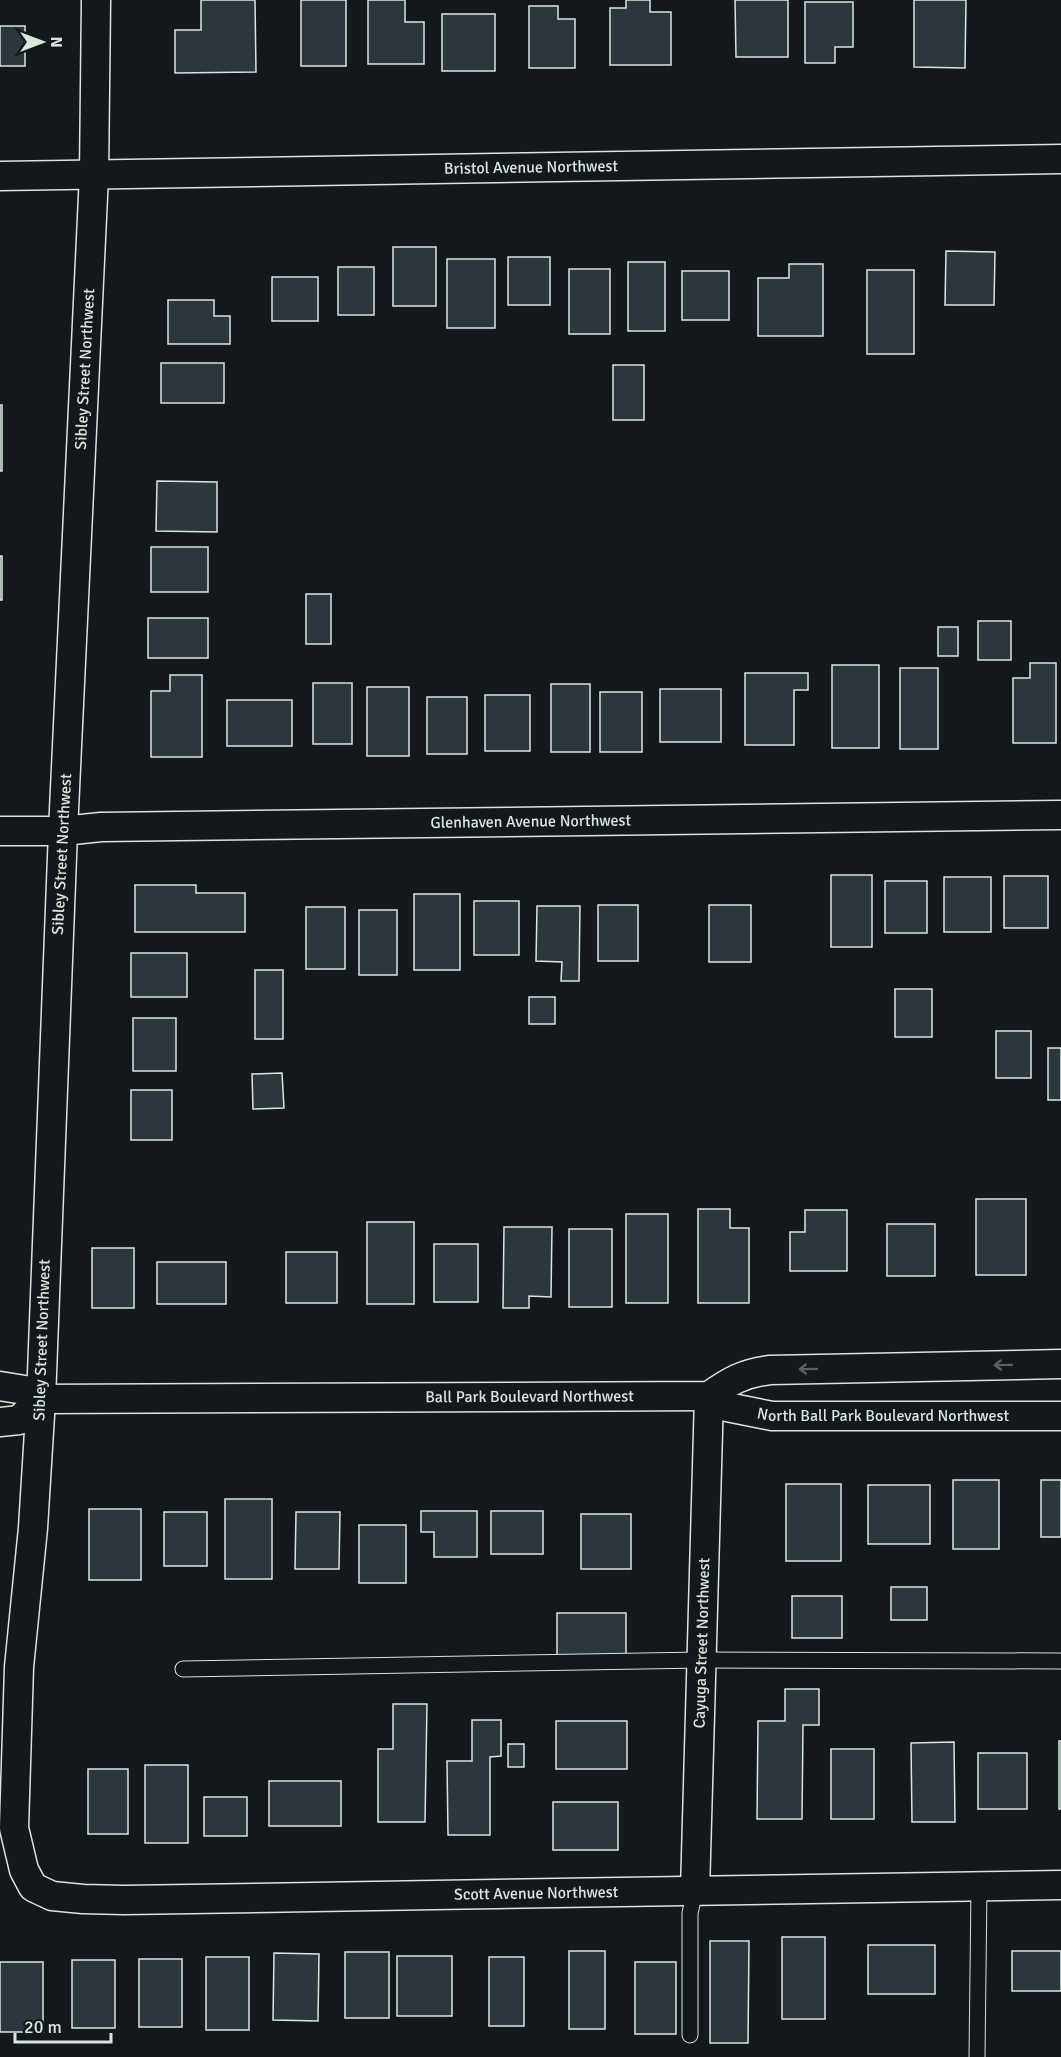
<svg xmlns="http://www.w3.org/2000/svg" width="1061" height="2057" font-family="Signika,sans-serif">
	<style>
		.building { fill: #2c363c; stroke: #d8e6dc; stroke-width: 1.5 }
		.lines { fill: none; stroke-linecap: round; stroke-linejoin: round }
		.service-casing { stroke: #d8e6dc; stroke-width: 17 }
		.minor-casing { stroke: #d8e6dc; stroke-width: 31 }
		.service { stroke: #14181c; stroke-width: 15 }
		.minor { stroke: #14181c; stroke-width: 28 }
		.oneway { stroke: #59605f }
		.labels { text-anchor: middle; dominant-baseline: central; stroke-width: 4.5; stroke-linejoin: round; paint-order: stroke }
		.street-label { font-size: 16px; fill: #d8e6dc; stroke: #14181c }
	</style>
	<rect width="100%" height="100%" fill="#14181c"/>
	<g class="building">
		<polygon points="201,0 255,0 256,72 175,73 175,30 201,30"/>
		<rect x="301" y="0" width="45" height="66"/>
		<polygon points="368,0 405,0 405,22 424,22 424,64 368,64"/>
		<polygon points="626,0 650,0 650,12 671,12 671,65 610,65 610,8 626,8"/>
		<polygon points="735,0 788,0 788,57 736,57"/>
		<polygon points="914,0 966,0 965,68 914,67"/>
		<polygon points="805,2 853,2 853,47 835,47 835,63 805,63"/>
		<polygon points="529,6 558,6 558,19 575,19 575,68 529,68"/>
		<rect x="442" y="14" width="53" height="57"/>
		<rect x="0" y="26" width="25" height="40"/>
		<rect x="393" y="247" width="43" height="59"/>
		<polygon points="946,251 995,252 994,305 945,305"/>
		<rect x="508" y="257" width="42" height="48"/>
		<rect x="447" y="259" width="48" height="69"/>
		<rect x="628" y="262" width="37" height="69"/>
		<polygon points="789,264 823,264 823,336 758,336 758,278 789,278"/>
		<rect x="338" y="267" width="36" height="48"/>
		<rect x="569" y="269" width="41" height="65"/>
		<rect x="867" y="270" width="47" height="84"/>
		<rect x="682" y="271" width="47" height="49"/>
		<rect x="272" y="277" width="46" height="44"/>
		<polygon points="168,300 214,300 214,316 230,316 230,344 168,344"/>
		<rect x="161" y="363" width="63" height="40"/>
		<rect x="613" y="365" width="31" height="55"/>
		<rect x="0" y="405" width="2" height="66"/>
		<polygon points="157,481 217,482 217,532 156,531"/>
		<rect x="151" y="547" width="57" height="45"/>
		<rect x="0" y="556" width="2" height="44"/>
		<rect x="306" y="594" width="25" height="50"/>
		<rect x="148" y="618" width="60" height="40"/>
		<rect x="978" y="621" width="33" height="39"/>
		<rect x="938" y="627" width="20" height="29"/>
		<polygon points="1030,663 1056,663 1056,743 1013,743 1013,678 1030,678"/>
		<rect x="832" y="665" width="47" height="83"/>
		<rect x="900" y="668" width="38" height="81"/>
		<polygon points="745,673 808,673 808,690 794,690 794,745 745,745"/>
		<polygon points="170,675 202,675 202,757 151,757 151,691 170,691"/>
		<rect x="313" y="683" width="39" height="61"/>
		<rect x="551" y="684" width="39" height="68"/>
		<rect x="367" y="687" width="42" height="69"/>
		<rect x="660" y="689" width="61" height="53"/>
		<rect x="600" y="692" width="42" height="60"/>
		<rect x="485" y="695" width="45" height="56"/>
		<rect x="427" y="697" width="40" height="57"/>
		<rect x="227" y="700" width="65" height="46"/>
		<rect x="831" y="875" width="41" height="72"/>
		<rect x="1004" y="876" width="44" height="52"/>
		<rect x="944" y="877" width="47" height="55"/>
		<rect x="885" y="881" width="42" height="52"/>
		<polygon points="135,885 196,885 196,893 245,893 245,932 135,932"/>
		<rect x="414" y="894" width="46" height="76"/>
		<rect x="474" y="901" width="45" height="54"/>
		<rect x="598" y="905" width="40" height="56"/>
		<rect x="709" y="905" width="42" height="57"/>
		<polygon points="537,906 580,906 579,981 561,981 562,962 536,961"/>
		<rect x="306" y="907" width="39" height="62"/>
		<rect x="359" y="910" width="38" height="65"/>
		<rect x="131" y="953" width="56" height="44"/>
		<rect x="255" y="970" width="28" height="69"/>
		<rect x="895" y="989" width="37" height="48"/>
		<rect x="529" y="997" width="26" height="27"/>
		<rect x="133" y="1018" width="43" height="53"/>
		<rect x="996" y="1031" width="35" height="47"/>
		<rect x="1048" y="1048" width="13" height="52"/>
		<polygon points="282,1073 284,1108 253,1109 252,1074"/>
		<rect x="131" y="1090" width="41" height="50"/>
		<rect x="976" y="1199" width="50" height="76"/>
		<polygon points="698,1209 730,1209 730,1228 749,1228 749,1303 698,1303"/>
		<polygon points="805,1210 847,1210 847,1271 790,1271 790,1232 805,1232"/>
		<rect x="626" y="1214" width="42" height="89"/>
		<rect x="367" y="1222" width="47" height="82"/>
		<rect x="887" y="1224" width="48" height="52"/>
		<polygon points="504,1227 552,1227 551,1297 529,1296 529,1308 503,1308"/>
		<rect x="569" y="1229" width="43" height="78"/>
		<rect x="434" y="1244" width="44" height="58"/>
		<rect x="92" y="1248" width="42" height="60"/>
		<rect x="286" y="1252" width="51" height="51"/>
		<rect x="157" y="1262" width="69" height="42"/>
		<rect x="953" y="1480" width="46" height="69"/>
		<rect x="1041" y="1480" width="20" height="57"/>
		<rect x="786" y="1484" width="55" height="77"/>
		<rect x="868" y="1485" width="62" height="59"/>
		<rect x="225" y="1499" width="47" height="80"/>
		<rect x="89" y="1509" width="52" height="71"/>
		<polygon points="421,1511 477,1511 477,1557 434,1557 434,1532 421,1532"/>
		<rect x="491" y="1511" width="52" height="43"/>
		<rect x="164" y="1512" width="43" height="54"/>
		<polygon points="296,1512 340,1512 339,1569 295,1569"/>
		<rect x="581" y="1514" width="50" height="55"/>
		<rect x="359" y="1525" width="47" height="58"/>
		<rect x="891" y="1587" width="36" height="33"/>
		<rect x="792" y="1596" width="50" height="42"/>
		<rect x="557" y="1613" width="69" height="43"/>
		<polygon points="785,1689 819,1689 819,1725 803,1725 802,1819 757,1819 758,1721 785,1721"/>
		<polygon points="393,1704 427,1704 425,1822 378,1822 378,1749 393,1749"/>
		<polygon points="472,1720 501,1720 501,1756 490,1757 490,1835 448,1835 447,1761 472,1761"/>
		<rect x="556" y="1721" width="71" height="48"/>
		<rect x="1059" y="1741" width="2" height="68"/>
		<polygon points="954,1742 955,1822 912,1822 911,1743"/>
		<rect x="508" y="1744" width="16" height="23"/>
		<rect x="831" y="1749" width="43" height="70"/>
		<rect x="978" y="1753" width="49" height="56"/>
		<rect x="145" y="1765" width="43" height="78"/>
		<rect x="88" y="1769" width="40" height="65"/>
		<rect x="269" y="1781" width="72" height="45"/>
		<rect x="204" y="1797" width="43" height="39"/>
		<rect x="553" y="1802" width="65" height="48"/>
		<rect x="782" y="1937" width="43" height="82"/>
		<polygon points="710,1941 749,1941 748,2043 710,2043"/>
		<rect x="868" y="1945" width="67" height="49"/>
		<rect x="569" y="1951" width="36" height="78"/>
		<rect x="1012" y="1951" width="49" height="40"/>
		<rect x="345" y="1952" width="44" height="66"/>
		<polygon points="274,1953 319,1954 318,2021 273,2020"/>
		<rect x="397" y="1956" width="55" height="60"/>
		<rect x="206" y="1957" width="43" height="73"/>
		<rect x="489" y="1957" width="35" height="69"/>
		<rect x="139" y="1959" width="43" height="68"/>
		<rect x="72" y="1960" width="43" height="68"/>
		<rect x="0" y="1962" width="43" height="70"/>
		<rect x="635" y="1962" width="41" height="72"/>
	</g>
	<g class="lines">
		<defs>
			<g id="service">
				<polyline points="183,1669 702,1660 1061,1661"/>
				<polyline points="690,2035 690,1913 695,1891"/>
				<polyline points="977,2057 979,1887"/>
			</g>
			<g id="minor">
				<path id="s1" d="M 96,0 L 94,175 L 63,831 L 41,1399 L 33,1528 L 19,1667 L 14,1828 L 24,1870 L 33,1887 L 52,1896 L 83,1899 L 124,1900 L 1061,1885"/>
				<path id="s2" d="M 0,176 L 1061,159"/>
				<path id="s3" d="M 0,831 L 63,831 L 101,827 L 1061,815"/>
				<polyline points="0,1386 31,1391 41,1399"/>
				<path id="s4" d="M 709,1396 L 727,1407 L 772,1416 L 1061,1416"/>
				<path id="s5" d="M 0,1422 L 19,1420 L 41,1399 L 709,1396 C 730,1381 744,1373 770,1370 L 1061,1364"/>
				<path id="s6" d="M 695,1891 L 709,1396"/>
			</g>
		</defs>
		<use href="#service" class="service-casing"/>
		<use href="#minor" class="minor-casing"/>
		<use href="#service" class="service"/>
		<use href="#minor" class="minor"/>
	</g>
	<defs><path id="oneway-shaft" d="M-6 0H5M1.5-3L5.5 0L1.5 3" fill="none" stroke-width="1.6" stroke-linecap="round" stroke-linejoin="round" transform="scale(1.5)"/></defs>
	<g class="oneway">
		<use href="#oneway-shaft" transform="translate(1003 1365) rotate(179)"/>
		<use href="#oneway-shaft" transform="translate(808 1369) rotate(179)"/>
	</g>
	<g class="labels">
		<g class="street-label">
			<text stroke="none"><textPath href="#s2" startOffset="531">Bristol Avenue Northwest</textPath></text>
			<text transform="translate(85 369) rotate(-87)">Sibley Street Northwest</text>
			<text stroke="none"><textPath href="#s3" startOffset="531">Glenhaven Avenue Northwest</textPath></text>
			<text transform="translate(62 854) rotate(-87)">Sibley Street Northwest</text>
			<text transform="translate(42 1340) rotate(-88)">Sibley Street Northwest</text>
			<text stroke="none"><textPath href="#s5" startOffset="538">Ball Park Boulevard Northwest</textPath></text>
			<text stroke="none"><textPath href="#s4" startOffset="178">North Ball Park Boulevard Northwest</textPath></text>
			<text stroke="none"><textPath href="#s6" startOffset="248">Cayuga Street Northwest</textPath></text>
			<text stroke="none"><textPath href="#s1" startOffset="2398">Scott Avenue Northwest</textPath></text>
		</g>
	</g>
	<g transform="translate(42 42) rotate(90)" stroke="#14181c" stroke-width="4.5" paint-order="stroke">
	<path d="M0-4.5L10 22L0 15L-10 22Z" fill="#d8e6dc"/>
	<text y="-9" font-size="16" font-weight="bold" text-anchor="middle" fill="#d8e6dc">N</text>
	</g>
	<path d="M15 2033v9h96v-9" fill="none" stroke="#d8e6dc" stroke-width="3"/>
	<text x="24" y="2033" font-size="18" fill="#d8e6dc" stroke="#14181c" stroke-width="4.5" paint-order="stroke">20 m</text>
</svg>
